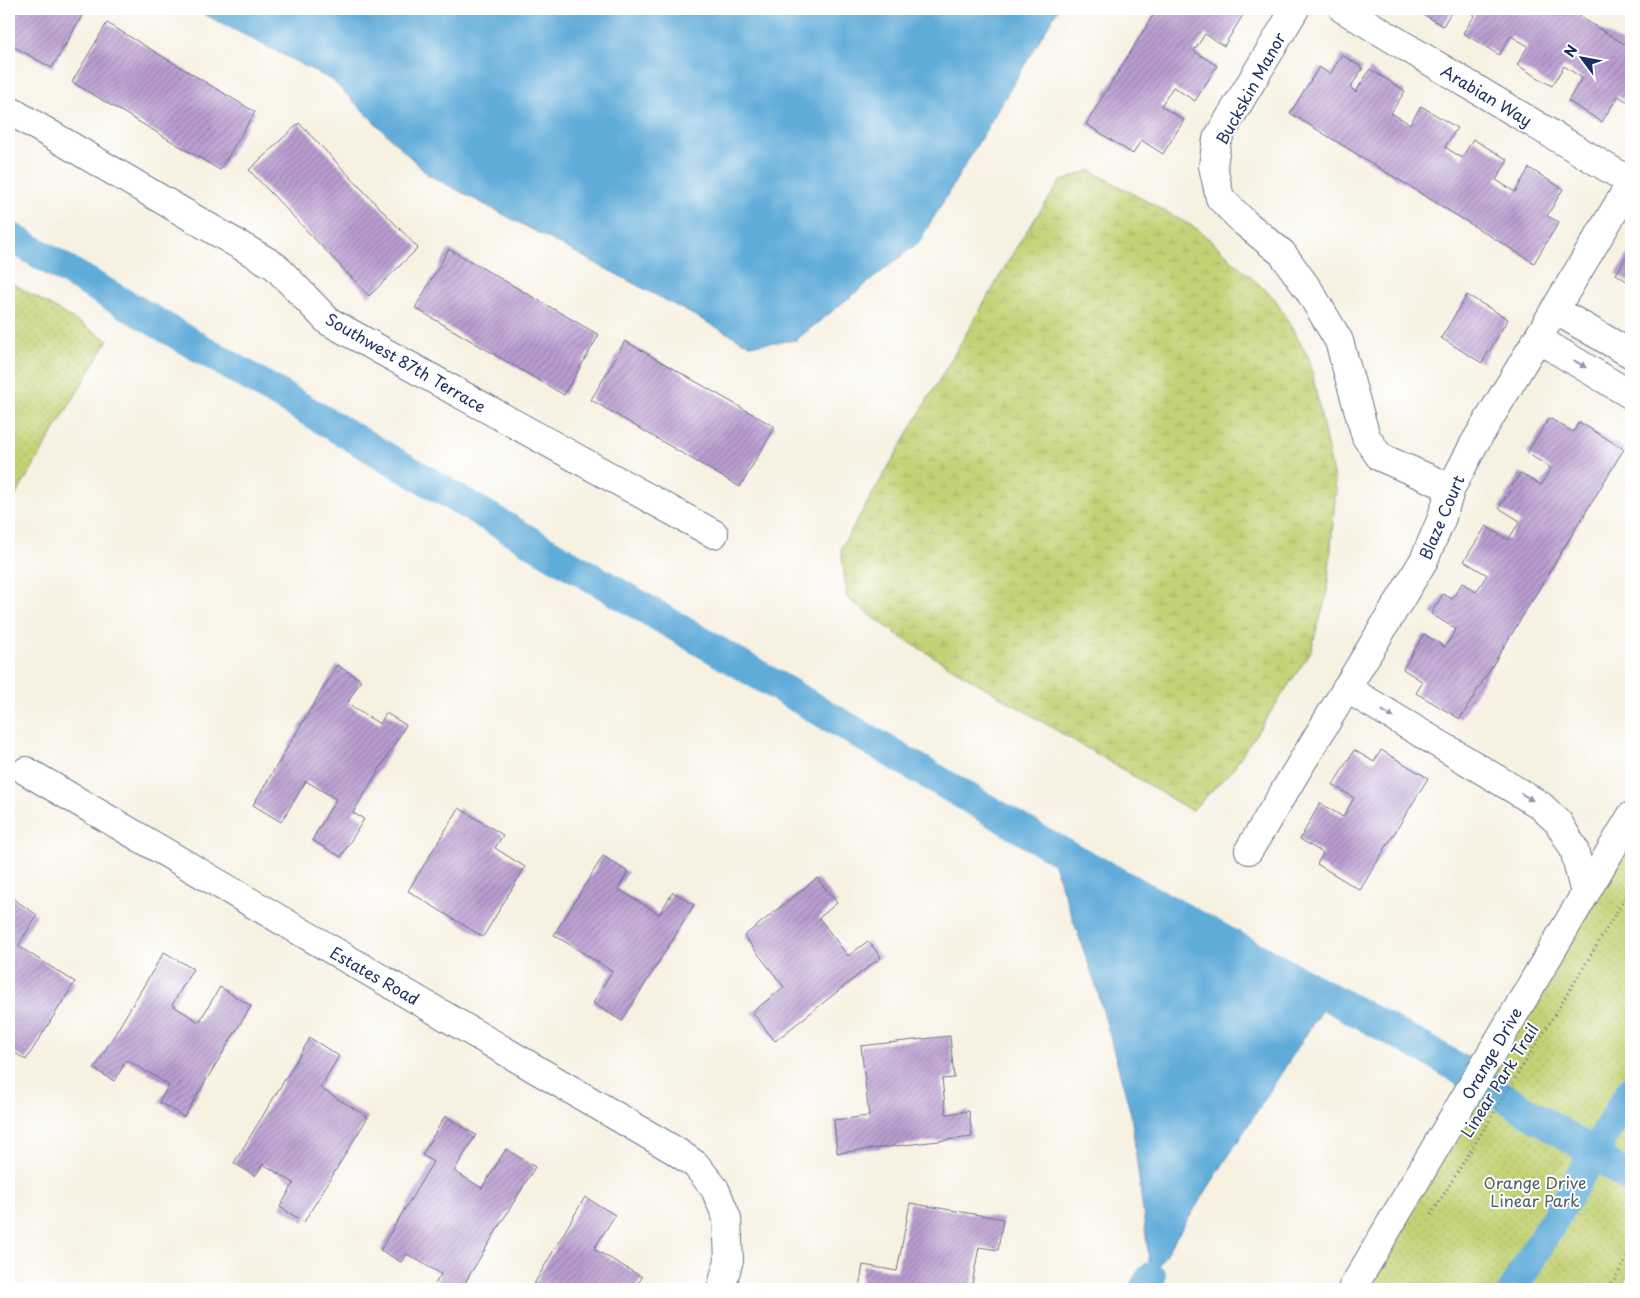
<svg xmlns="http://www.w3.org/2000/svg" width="1640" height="1298" font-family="'Playpen Sans',sans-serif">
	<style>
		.wetland { fill: url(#wetland-marsh); stroke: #6f806a }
		.park { fill: url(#park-dots); stroke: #6f806a }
		.water { fill: #60acd9; stroke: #3e6e9c }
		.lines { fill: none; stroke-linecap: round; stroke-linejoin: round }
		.canal { stroke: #60acd9; stroke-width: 30 }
		.building { fill: url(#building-hatch) }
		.minor-casing { stroke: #68738c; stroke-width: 30 }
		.path { stroke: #68738c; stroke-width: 3; stroke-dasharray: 1 4; stroke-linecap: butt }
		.minor { stroke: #fff; stroke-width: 28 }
		.oneway { fill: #8d97ae }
		.labels { text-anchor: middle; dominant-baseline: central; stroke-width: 4; stroke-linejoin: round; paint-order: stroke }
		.street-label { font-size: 16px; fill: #1b2f5e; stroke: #fff }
		.park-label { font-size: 16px; fill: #4d6065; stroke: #fff }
	</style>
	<defs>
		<pattern id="wetland-marsh" width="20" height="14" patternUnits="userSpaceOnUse" patternTransform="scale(1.25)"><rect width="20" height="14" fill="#c3d275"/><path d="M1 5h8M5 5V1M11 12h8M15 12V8" fill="none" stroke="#a7b568"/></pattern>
		<pattern id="park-dots" width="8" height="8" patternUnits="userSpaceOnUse" patternTransform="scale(1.25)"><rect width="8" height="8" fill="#c3d275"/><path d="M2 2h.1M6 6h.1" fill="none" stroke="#a7b568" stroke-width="1.8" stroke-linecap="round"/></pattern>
		<pattern id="building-hatch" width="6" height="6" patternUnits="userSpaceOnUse" patternTransform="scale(1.25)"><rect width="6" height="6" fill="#ba9dd0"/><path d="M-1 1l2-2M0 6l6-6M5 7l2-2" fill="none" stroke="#9680ac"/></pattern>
	</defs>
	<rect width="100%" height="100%" fill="#fff"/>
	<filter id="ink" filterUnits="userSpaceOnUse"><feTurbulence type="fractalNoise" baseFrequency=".02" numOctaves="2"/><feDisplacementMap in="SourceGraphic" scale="10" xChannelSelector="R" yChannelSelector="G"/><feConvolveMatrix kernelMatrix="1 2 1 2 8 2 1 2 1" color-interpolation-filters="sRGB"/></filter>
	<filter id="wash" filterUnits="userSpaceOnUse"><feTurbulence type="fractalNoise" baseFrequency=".0096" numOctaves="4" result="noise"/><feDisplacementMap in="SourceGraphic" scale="20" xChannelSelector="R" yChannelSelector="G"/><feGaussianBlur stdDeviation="1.12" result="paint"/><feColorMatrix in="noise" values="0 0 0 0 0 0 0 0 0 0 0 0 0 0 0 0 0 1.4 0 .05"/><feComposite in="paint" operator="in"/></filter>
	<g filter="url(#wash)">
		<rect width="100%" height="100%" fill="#f7f1e2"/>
		<polygon class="wetland" points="1090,170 1199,230 1275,299 1309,358 1336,489 1327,594 1310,653 1232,770 1192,811 902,638 847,598 841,548 1022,238 1060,182"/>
		<g class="park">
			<polygon points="9,281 108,340 9,507"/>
			<polygon points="1631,838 1631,1270 1620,1289 1366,1289"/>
		</g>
		<g class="water">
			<polygon points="194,9 1058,9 919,242 796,340 750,345 427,174 332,80"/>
			<polygon points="1047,844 1330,997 1151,1277 1131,1114 1097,989"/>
		</g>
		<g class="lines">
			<g class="canal">
				<polyline points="9,236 1047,844 1438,1056 1594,1153 1631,1180"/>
				<polyline points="1144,1289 1151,1277"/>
				<polyline points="1513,1289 1631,1090"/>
			</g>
		</g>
		<g id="blocks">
			<g class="building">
				<polygon points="9,9 86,9 52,68 9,44"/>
				<polygon points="1157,9 1246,10 1224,46 1205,34 1194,51 1217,66 1195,101 1173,87 1161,106 1184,120 1163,154 1141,140 1133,154 1086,124"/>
				<polygon points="1414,9 1453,9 1443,26"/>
				<polygon points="1465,9 1567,9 1631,48 1631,101 1630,103 1618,96 1602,122 1568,101 1582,78 1564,66 1552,86 1517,65 1528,46 1511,36 1499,55 1463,33 1475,15"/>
				<polygon points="107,23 255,112 220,170 72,82"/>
				<polygon points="1342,55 1363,68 1350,88 1356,92 1370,69 1405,91 1391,113 1410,124 1421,106 1457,128 1445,147 1462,158 1473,139 1508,160 1496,180 1515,192 1529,168 1563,189 1547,216 1559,222 1534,263 1290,113 1319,67 1330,74"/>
				<polygon points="299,123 418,248 369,296 249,170"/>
				<polygon points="449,249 599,335 564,395 415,308"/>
				<polygon points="1631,249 1631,284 1616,274"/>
				<polygon points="1467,295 1508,319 1482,363 1441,338"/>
				<polygon points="625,341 775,427 740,487 591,400"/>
				<polygon points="1549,418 1573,432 1579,422 1624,449 1460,719 1416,693 1423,682 1403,669 1424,634 1445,647 1456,629 1431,614 1443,594 1452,599 1462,583 1476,592 1487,575 1464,561 1486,526 1508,540 1520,521 1499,508 1520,473 1541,485 1551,468 1527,453"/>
				<polygon points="337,665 361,680 347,704 380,724 386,713 406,725 353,813 364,819 341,857 312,840 336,799 306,781 281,822 253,805"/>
				<polygon points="1354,750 1374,762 1381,750 1428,778 1360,890 1317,864 1323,853 1300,839 1320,803 1343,817 1354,798 1333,785"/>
				<polygon points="459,808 503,835 495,848 525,867 483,937 408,891"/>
				<polygon points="603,856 628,872 618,889 659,914 673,892 694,905 622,1021 593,1003 612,971 554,935"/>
				<polygon points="817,878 837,903 819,918 848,956 868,941 881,957 775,1041 752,1012 784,987 744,936"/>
				<polygon points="9,896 37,915 18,946 75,982 26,1060 9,1049 9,1032 11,1028 9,1026"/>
				<polygon points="164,952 193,969 172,1005 199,1022 220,987 251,1006 184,1117 159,1102 169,1085 127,1060 114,1081 94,1069"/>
				<polygon points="950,1036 954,1078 942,1079 946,1114 969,1111 972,1137 837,1153 834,1120 869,1116 861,1046"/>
				<polygon points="310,1038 339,1056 320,1088 368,1117 304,1222 280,1207 294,1183 263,1164 255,1176 234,1163"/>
				<polygon points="445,1116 476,1135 454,1171 482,1188 506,1149 535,1167 461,1289 432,1289 441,1274 407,1254 401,1262 380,1250 433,1162 422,1155"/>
				<polygon points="585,1197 615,1215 594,1249 642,1277 635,1289 531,1289"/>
				<polygon points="910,1203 1003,1219 998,1250 979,1247 971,1289 859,1289 863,1265 897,1271"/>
			</g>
		</g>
	</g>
	<g filter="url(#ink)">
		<use href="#blocks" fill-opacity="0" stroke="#68738c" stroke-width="1"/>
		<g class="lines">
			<defs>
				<g id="minor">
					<polyline points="1295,9 1217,139 1213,166 1220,198 1245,223 1282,253 1310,292 1339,341 1366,437 1380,457 1451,488"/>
					<polyline points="1343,9 1631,182"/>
					<polyline points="9,110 275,266 328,321 714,534"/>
					<polyline points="1555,310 1631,354"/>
					<polyline points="1538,339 1631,395"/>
					<polyline points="1346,688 1540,805 1558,822 1574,849 1585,894"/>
					<polyline points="26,771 674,1150 696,1165 715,1189 727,1218 729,1260 721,1289"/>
					<polyline points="1249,850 1424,560 1441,520 1451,488 1474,444 1631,183"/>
					<polyline points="1352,1289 1631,816"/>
				</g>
			</defs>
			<use href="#minor" class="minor-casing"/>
			<g class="path">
				<polyline points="1431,1215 1585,965 1622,903 1631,884"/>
				<polyline points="1609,1289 1631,1251"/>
			</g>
			<use href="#minor" class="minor"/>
		</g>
		<defs><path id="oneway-solid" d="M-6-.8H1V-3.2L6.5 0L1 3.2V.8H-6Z" transform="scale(1.25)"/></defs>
		<g class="oneway">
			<use href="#oneway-solid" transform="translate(1580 364) rotate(31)"/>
			<use href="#oneway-solid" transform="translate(1388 714) rotate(31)"/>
			<use href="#oneway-solid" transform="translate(1527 797) rotate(31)"/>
		</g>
	</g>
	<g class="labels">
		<g class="street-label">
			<text transform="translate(1250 88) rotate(-61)">Buckskin Manor</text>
			<text transform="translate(1487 95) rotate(31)">Arabian Way</text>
			<text transform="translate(406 362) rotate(30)">Southwest 87th Terrace</text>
			<text transform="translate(1441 517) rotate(-67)">Blaze Court</text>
			<text transform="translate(375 975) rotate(30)">Estates Road</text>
			<text transform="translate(1491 1053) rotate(-60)">Orange Drive</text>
			<text transform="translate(1499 1080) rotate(-58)">Linear Park Trail</text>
		</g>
		<g class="park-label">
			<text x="1535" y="1182">Orange Drive<tspan x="1535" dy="18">Linear Park</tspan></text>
		</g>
	</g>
	<rect width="1640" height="1298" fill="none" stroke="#fff" stroke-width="30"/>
	<g transform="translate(1582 58) rotate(302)" stroke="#ffffff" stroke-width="4" paint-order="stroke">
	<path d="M0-4L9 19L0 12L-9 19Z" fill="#1b2f5e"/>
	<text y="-8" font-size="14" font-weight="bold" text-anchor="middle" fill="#1b2f5e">N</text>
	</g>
</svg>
